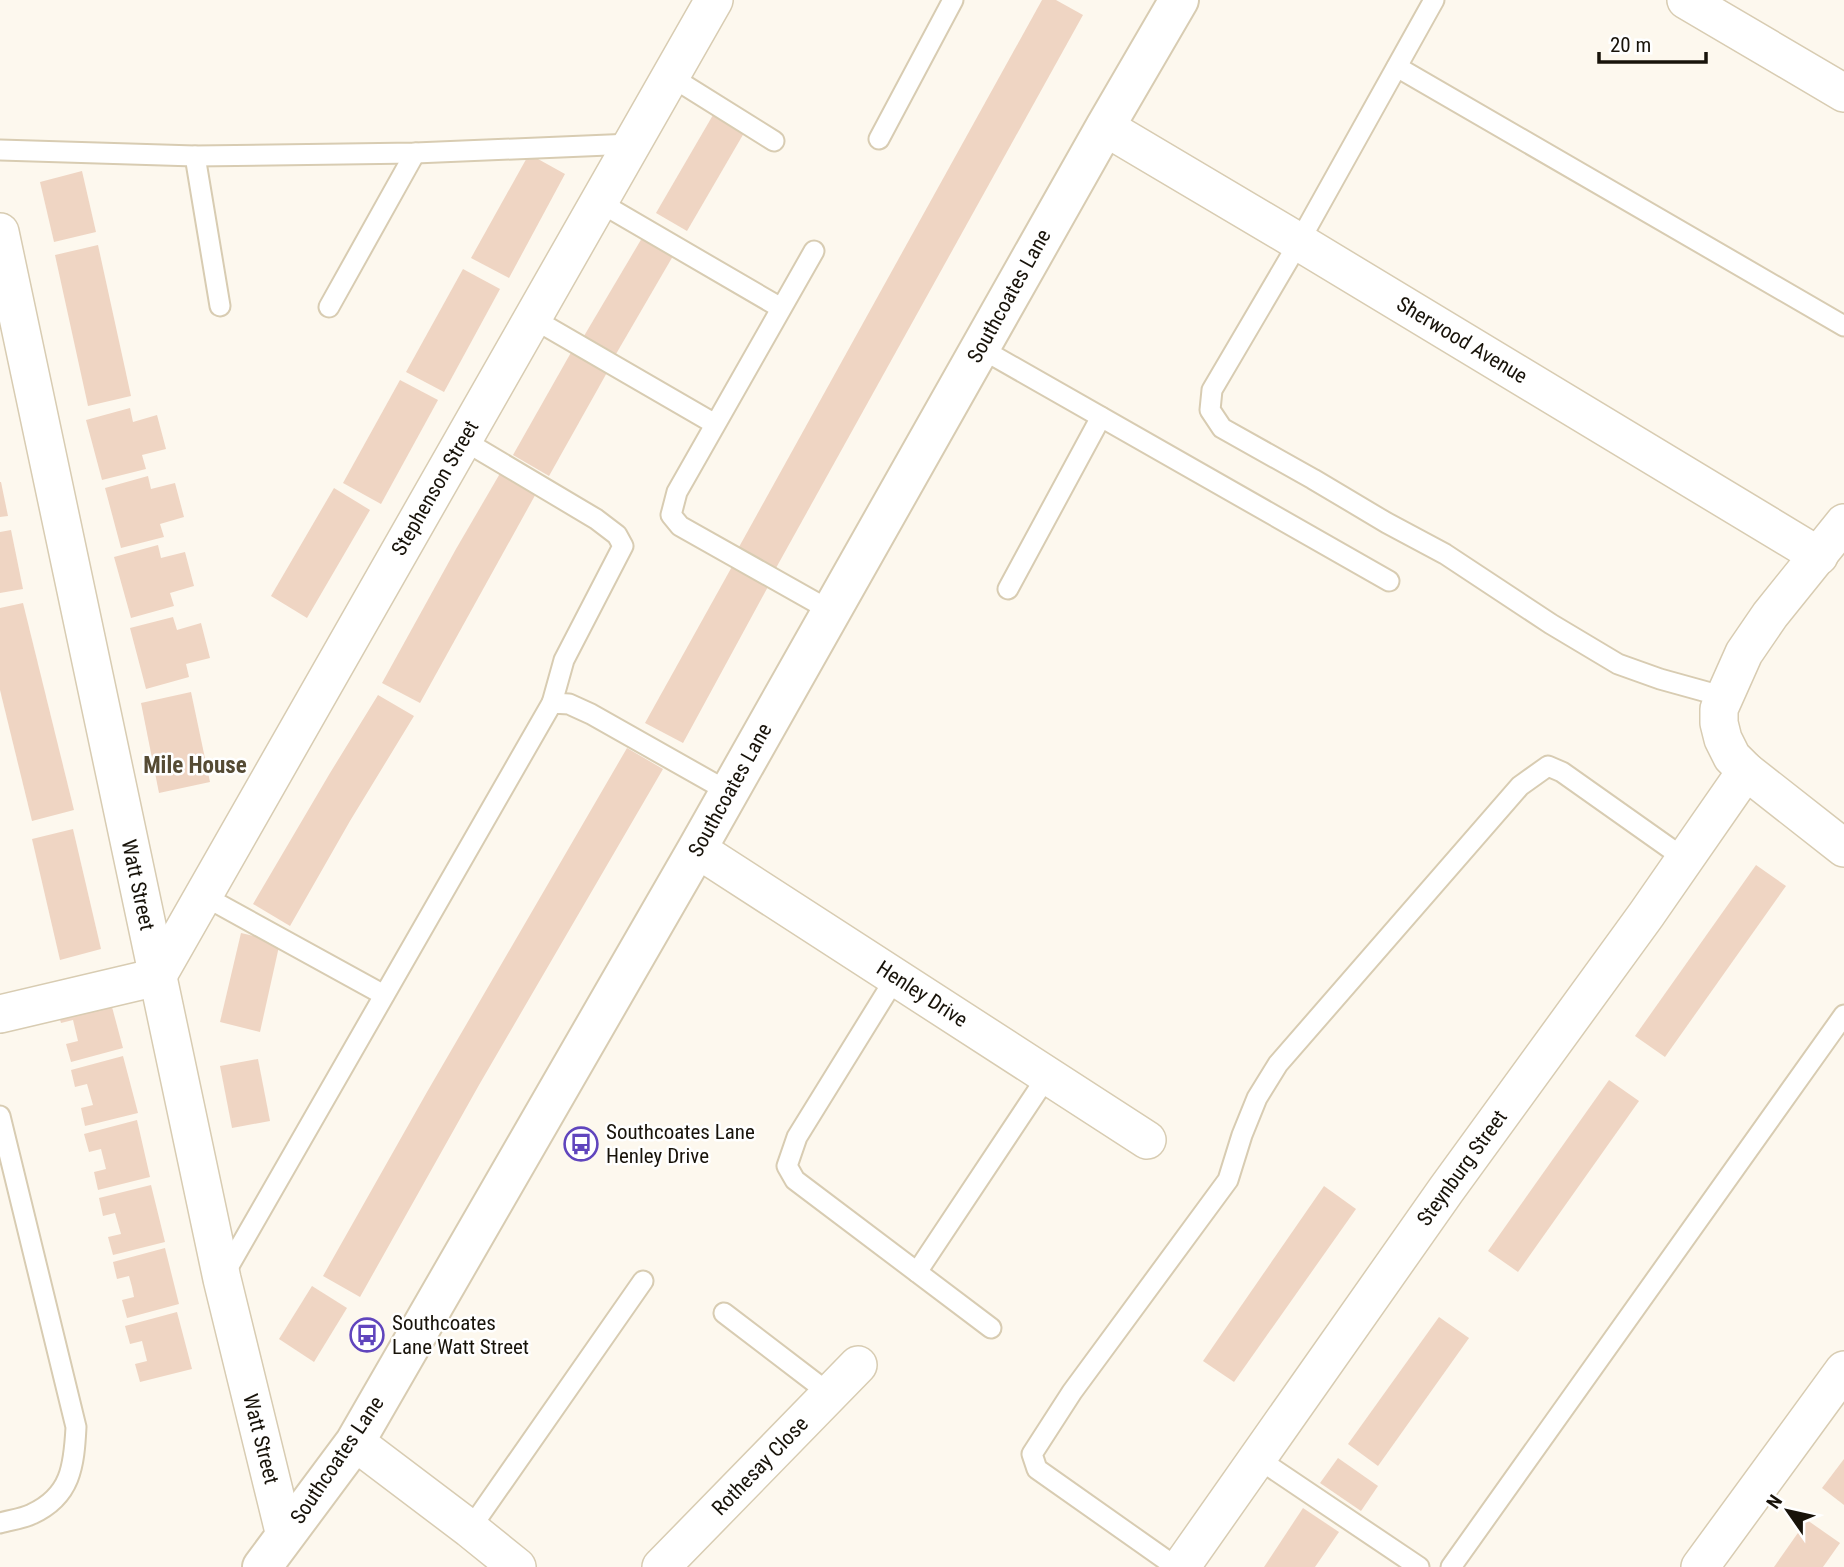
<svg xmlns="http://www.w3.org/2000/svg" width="1844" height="1567" font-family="'Roboto Condensed',sans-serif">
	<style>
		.building { fill: #efd5c3 }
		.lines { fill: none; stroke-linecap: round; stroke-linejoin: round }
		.service-casing { stroke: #d8ccb2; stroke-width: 23 }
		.minor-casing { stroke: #d8ccb2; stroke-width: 40 }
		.tertiary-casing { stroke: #d8ccb2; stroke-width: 42 }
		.service { stroke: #fff; stroke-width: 19 }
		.minor { stroke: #fff; stroke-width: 37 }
		.tertiary { stroke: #fff; stroke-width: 38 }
		.labels { text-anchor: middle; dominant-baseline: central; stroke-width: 5; stroke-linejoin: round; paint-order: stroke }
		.street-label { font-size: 21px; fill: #18130a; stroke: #fff }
		.poi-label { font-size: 21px; fill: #18130a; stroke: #fff; text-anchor: start }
		.neighbourhood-label { font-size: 23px; font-weight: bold; fill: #554b34; stroke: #fff }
	</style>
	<rect width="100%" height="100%" fill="#fdf8ee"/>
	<g class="building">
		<polygon points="1042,0 1056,0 1083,15 776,568 739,547"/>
		<polygon points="713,115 744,133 687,231 656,213"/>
		<polygon points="529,154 565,174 509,278 471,258"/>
		<polygon points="82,171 96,232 54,242 40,182"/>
		<polygon points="642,238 673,256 616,354 584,336"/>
		<polygon points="98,245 131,396 88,406 55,255"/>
		<polygon points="463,269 500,289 444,392 406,372"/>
		<polygon points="573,349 609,369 549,476 513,455"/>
		<polygon points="400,380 438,400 381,504 343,483"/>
		<polygon points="130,408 133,422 157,415 166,449 142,455 146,469 102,480 86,420"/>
		<polygon points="502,470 538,490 420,703 382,683 456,549"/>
		<polygon points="148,476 151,489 175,483 184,517 160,524 164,537 121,548 105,488"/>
		<polygon points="0,482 1,482 8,516 0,517"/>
		<polygon points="334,488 370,510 307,618 271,596"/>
		<polygon points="11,530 23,589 0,593 0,532"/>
		<polygon points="158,545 161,558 185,552 194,586 170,593 174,606 131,618 114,557"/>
		<polygon points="734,563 770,583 683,743 645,723"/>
		<polygon points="23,603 74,810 32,821 0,690 0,608"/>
		<polygon points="173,617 177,630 201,623 210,658 186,664 189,677 146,689 130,628"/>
		<polygon points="191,692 210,782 159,793 141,703"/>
		<polygon points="378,695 414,716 350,821 290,926 253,904 330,773"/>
		<polygon points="627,748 663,769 479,1085 360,1297 323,1276 427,1092"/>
		<polygon points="73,829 101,949 60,960 32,839"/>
		<polygon points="1756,865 1786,886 1665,1057 1635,1036"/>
		<polygon points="241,933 280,942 260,1032 220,1022"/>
		<polygon points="108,992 123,1048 71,1062 66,1044 78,1041 73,1020 61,1023 56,1005"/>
		<polygon points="123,1056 138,1113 85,1126 81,1108 93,1105 87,1084 75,1087 71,1070"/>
		<polygon points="258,1059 270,1121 232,1128 220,1066"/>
		<polygon points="1609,1080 1639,1101 1518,1272 1488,1251"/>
		<polygon points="137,1120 150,1177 98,1190 94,1172 106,1169 101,1149 89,1152 84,1134"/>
		<polygon points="151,1185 165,1242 113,1255 108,1237 121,1234 115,1213 103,1216 99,1198"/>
		<polygon points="1324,1186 1356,1209 1234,1382 1203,1361"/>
		<polygon points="165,1248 179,1304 127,1318 122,1300 134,1297 132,1287 129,1276 117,1279 113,1262"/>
		<polygon points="312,1286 347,1308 314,1362 279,1339"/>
		<polygon points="177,1312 192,1369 140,1382 135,1364 147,1361 142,1341 130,1344 125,1326"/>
		<polygon points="1439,1317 1469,1338 1378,1466 1348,1444"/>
		<polygon points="1338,1458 1378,1486 1361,1511 1320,1483"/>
		<polygon points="1844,1459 1844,1505 1822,1488"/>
		<polygon points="1303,1508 1339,1532 1315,1567 1264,1567"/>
		<polygon points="1807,1520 1840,1543 1823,1567 1774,1567"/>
	</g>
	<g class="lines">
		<defs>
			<g id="service">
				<polyline points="1434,0 1299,242 1212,390 1210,410 1222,428 1313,479 1387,523 1445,554 1551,624 1618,664 1660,679 1725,697"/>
				<polyline points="1397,67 1844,326"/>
				<polyline points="670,76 774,141"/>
				<polyline points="879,139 953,0"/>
				<polyline points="0,150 195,156 415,153 632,144"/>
				<polyline points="195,156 220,306"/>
				<polyline points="599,202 781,308"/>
				<polyline points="814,251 677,492 671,515 680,526 831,611"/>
				<polyline points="329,307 415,153"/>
				<polyline points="532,318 715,424"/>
				<polyline points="980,348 1389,581"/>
				<polyline points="463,440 596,519 617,535 623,546 564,660 552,703"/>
				<polyline points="1008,589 1101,417"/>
				<polyline points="204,896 384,995"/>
				<polyline points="896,977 797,1137 787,1166 795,1180 991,1328"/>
				<path d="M 0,1116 L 76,1427 C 74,1466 71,1496 32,1514 C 22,1519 10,1520 0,1523"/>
				<polyline points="917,1272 1048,1075"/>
				<polyline points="222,1278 552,703 569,704 591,714 729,792"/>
				<polyline points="724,1313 830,1394"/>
				<polyline points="1257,1458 1419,1567"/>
				<polyline points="470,1529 643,1281"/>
				<polyline points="1176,1567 1037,1469 1032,1454 1072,1392 1228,1180 1242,1135 1257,1098 1278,1064 1520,786 1548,766 1562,772 1685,859"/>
				<polyline points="1451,1567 1844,1015"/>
			</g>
			<g id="minor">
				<polyline points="1686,0 1844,93"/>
				<polyline points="1105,127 1299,242 1819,556"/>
				<polyline points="0,232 222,1279 285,1536"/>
				<polyline points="1844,523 1770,615 1744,653 1719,709 1719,723 1723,739 1732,757 1746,771 1844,848"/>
				<polyline points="697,849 1147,1140"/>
				<polyline points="0,1014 157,977 714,0"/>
				<polyline points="355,1442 470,1529 517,1567"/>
				<polyline points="661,1567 858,1365"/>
				<polyline points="1181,1567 1446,1190 1646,915 1746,771"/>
				<polyline points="1700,1567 1844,1370"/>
			</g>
			<polyline id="tertiary" points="262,1567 355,1442 697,849 1105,127 1179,0"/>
		</defs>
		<use href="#service" class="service-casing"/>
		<use href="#minor" class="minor-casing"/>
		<use href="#tertiary" class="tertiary-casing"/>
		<use href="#service" class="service"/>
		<use href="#minor" class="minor"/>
		<use href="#tertiary" class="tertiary"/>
	</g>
	<defs>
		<symbol id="bus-ring" viewBox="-11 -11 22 22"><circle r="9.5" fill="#fff" stroke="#6045bd" stroke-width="1.5"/><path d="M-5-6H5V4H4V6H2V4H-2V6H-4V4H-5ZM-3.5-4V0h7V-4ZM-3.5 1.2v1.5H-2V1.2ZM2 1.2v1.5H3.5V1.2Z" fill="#6045bd"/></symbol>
	</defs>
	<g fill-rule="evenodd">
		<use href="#bus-ring" x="562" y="1125" width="38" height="38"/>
		<use href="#bus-ring" x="348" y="1316" width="38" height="38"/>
	</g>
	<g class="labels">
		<g class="street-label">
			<text transform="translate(1009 296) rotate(-61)">Southcoates Lane</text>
			<text transform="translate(1462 340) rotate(31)">Sherwood Avenue</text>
			<text transform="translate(435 488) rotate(-60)">Stephenson Street</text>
			<text transform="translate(730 790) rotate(-61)">Southcoates Lane</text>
			<text transform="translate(138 885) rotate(78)">Watt Street</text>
			<text transform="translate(922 994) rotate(33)">Henley Drive</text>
			<text transform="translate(1462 1168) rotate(-54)">Steynburg Street</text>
			<text transform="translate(261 1439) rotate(76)">Watt Street</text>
			<text transform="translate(337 1460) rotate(-56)">Southcoates Lane</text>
			<text transform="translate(760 1466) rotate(-46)">Rothesay Close</text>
		</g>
		<g class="poi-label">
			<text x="606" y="1132">Southcoates Lane<tspan x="606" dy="24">Henley Drive</tspan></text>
			<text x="392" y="1323">Southcoates<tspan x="392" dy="24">Lane Watt Street</tspan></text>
		</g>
		<g class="neighbourhood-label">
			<text x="195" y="765">Mile House</text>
		</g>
	</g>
	<g transform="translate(1788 1511) rotate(304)" stroke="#ffffff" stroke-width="5" paint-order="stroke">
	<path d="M0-5L12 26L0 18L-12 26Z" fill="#18130a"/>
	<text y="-10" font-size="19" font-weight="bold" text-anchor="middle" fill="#18130a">N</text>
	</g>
	<path d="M1599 52v10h107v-10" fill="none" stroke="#18130a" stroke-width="3.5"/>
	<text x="1610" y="52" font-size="21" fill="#18130a" stroke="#ffffff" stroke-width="5" paint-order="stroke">20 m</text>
</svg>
